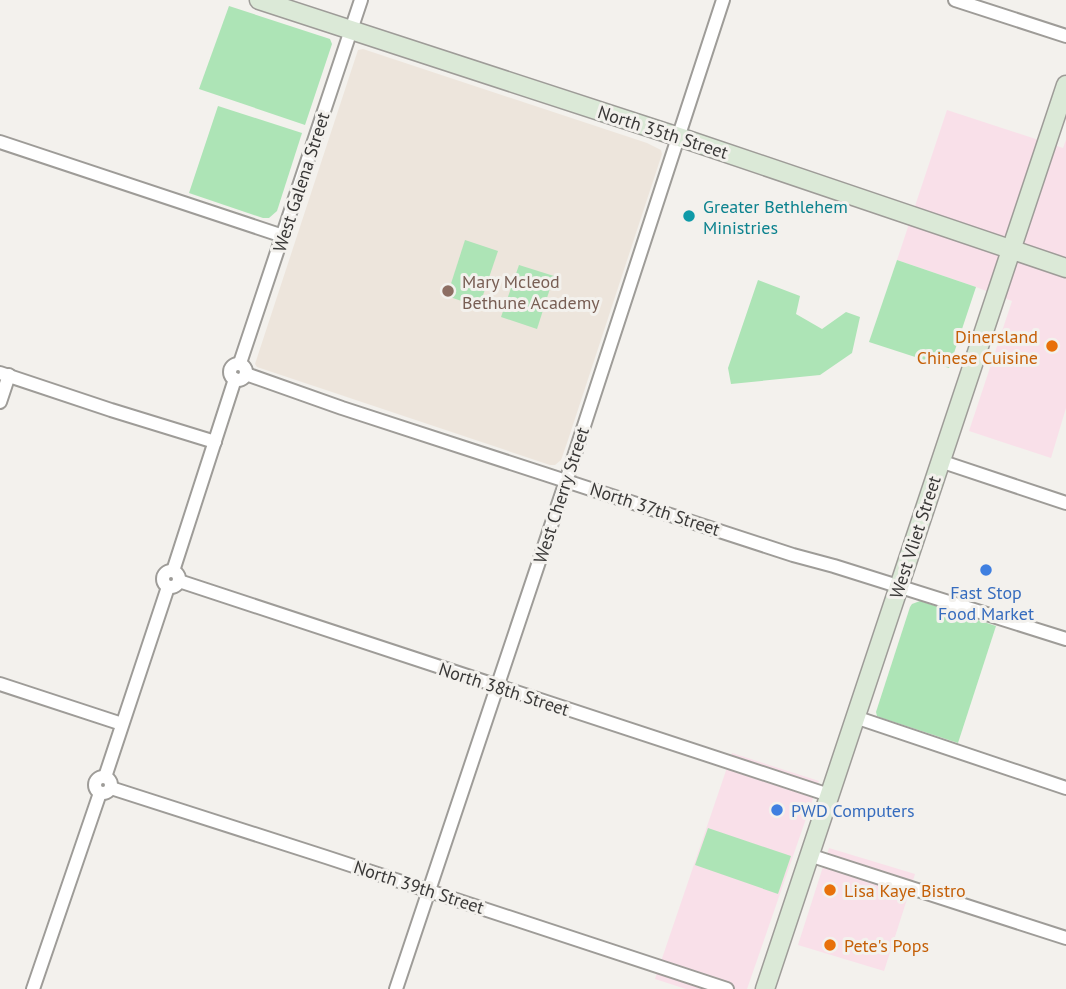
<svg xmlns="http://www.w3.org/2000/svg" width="1066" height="989" font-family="'PT Sans',sans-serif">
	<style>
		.commercial { fill: #f9e0e9 }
		.built { fill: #ede5dc }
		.green { fill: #ade4b6 }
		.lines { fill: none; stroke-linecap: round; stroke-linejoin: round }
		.street-casing { stroke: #9e9c98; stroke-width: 16 }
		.secondary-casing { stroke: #9e9c98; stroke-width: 21 }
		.street { stroke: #fff; stroke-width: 12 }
		.secondary { stroke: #dbe9d7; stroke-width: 18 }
		.culture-dot { fill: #0f9aa8; stroke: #f3f1ed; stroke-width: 2.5 }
		.education-dot { fill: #8d6e63; stroke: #f3f1ed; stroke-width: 2.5 }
		.food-dot { fill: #e8710a; stroke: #f3f1ed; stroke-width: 2.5 }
		.shop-dot { fill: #3f7fe0; stroke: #f3f1ed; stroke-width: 2.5 }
		.labels { text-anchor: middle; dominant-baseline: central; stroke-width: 6; stroke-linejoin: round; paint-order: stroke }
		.street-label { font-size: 18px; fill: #393837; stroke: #f3f1ed }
		.culture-label { font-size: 18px; fill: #0d838f; stroke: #f3f1ed; text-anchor: start }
		.education-label { font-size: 18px; fill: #785e54; stroke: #f3f1ed; text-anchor: start }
		.food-label { font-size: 18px; fill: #c56008; stroke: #f3f1ed; text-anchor: start }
		.shop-label { font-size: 18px; fill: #366cbe; stroke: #f3f1ed }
	</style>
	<rect width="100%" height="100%" fill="#f3f1ed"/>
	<g class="commercial">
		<polygon points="947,110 1063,148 1066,140 1066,408 1051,458 969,431 1012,301 976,287 897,260"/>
		<polygon points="732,753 819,781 747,989 686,989 655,979"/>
		<polygon points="829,848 915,874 884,971 798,945"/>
	</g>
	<polygon class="built" points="363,49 647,143 661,150 662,154 567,443 561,460 555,465 550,465 263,369 257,367 255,364 358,50"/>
	<g class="green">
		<polygon points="229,6 330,39 332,44 305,125 199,89"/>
		<polygon points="218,106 302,133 277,211 269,218 263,218 189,193"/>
		<polygon points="465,240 498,251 479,307 447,296"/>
		<polygon points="897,260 976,287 949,368 869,342"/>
		<polygon points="519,265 554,276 537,329 501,317"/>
		<polygon points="758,280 800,296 796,314 822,329 846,312 860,317 852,353 820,375 731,384 728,368"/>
		<polygon points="920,601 996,626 958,743 882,718 877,716 876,712 910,607 912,604"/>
		<polygon points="708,828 791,856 778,894 695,865"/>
	</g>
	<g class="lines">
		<defs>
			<g id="street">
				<polyline points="955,0 1066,36"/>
				<polyline points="0,142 283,236"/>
				<polyline points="240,363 361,0"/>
				<circle cx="238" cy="372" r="8"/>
				<polyline points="0,373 111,410 215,442"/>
				<polyline points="246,374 342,408 793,555 834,566 1066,639"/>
				<polyline points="0,402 9,375"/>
				<polyline points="940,461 1066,503"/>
				<circle cx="171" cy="579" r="8"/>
				<polyline points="173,571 235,379"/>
				<polyline points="179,581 829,795"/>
				<polyline points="0,684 122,724"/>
				<polyline points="855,717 1066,788"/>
				<circle cx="103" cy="785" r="8"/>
				<polyline points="105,777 168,587"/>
				<polyline points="111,788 326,857 727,989"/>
				<polyline points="809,855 1066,938"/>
				<polyline points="33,989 100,793"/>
				<polyline points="396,989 566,481 723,0"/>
			</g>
			<g id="secondary">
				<polyline points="259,0 679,137 1066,268"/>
				<polyline points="765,989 1066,85"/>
			</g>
		</defs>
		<use href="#street" class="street-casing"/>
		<use href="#secondary" class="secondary-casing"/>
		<use href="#street" class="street"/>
		<use href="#secondary" class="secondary"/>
	</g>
	<circle class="culture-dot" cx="689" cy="216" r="7"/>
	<circle class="education-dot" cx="448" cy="291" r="7"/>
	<g class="food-dot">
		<circle cx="1052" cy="346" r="7"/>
		<circle cx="830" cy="890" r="7"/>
		<circle cx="830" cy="945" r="7"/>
	</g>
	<g class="shop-dot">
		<circle cx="986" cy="570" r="7"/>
		<circle cx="777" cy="810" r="7"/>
	</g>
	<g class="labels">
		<g class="street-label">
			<text transform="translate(663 132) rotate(18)">North 35th Street</text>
			<text transform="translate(301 182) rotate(-72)">West Galena Street</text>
			<text transform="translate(561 495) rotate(-72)">West Cherry Street</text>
			<text transform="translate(655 509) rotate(18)">North 37th Street</text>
			<text transform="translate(915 537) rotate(-72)">West Vliet Street</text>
			<text transform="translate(504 689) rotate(18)">North 38th Street</text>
			<text transform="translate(419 887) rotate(18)">North 39th Street</text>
		</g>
		<g class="culture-label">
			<text x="703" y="206">Greater Bethlehem<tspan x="703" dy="21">Ministries</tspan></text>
		</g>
		<g class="education-label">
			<text x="462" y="281">Mary Mcleod<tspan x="462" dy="21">Bethune Academy</tspan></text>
		</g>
		<g class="food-label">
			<text x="1038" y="336" text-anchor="end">Dinersland<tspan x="1038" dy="21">Chinese Cuisine</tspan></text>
			<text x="844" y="890">Lisa Kaye Bistro</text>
			<text x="844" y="945">Pete's Pops</text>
		</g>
		<g class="shop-label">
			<text x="986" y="592">Fast Stop<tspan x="986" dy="21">Food Market</tspan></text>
			<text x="791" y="810" text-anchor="start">PWD Computers</text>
		</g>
	</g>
</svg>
